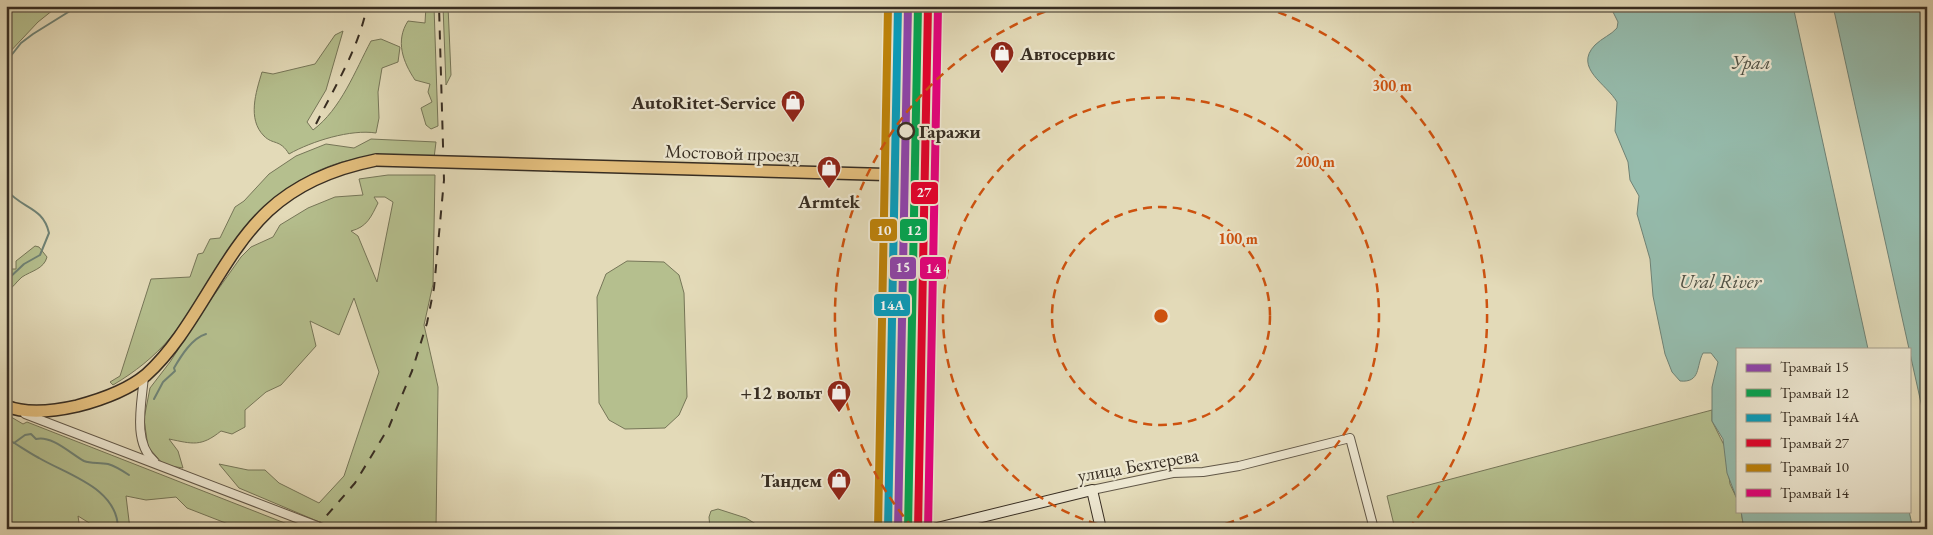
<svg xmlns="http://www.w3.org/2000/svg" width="1933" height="535" font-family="'EB Garamond',serif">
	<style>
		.green { fill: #b5bf8e; stroke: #767658; fill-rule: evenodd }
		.water { fill: #95bbac; stroke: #6f8275 }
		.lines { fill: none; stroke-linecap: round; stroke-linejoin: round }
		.stream { stroke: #6f8275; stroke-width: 2 }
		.street-casing { stroke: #625848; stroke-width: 10 }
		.secondary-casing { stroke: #372d22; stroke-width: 12 }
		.primary-casing { stroke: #372d22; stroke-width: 14 }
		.street { stroke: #ede7d1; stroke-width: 8 }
		.secondary { stroke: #ede7d1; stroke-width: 10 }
		.primary { stroke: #e2bd7c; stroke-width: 11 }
		.rail { stroke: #372d22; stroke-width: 2; stroke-dasharray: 9 9; stroke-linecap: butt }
		.primary-bridge-casing { stroke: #372d22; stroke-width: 14; stroke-linecap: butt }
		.primary-bridge { stroke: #e2bd7c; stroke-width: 11 }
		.tram-1-casing { stroke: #ede7d1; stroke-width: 11 }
		.tram-2-casing { stroke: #ede7d1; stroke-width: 11 }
		.tram-3-casing { stroke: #ede7d1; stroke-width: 11 }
		.tram-4-casing { stroke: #ede7d1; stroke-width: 11 }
		.tram-5-casing { stroke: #ede7d1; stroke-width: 11 }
		.tram-6-casing { stroke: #ede7d1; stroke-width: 11 }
		.tram-1 { stroke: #8e44ad; stroke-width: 8 }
		.tram-2 { stroke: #00a651; stroke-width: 8 }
		.tram-3 { stroke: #069dbd; stroke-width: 8 }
		.tram-4 { stroke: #e4002b; stroke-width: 8 }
		.tram-5 { stroke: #bd820a; stroke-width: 8 }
		.tram-6 { stroke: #e5007d; stroke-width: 8 }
		.ring { fill: none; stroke: #cd520f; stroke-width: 2.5; stroke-dasharray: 9 6 }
		.stop-dot { fill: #ede7d1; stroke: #372d22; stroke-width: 2.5 }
		.labels { text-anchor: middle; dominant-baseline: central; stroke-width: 4.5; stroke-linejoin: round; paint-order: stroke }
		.poi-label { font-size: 19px; font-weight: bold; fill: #372d22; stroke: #ede7d1; text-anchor: end }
		.stop-label { font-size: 19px; font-weight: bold; fill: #372d22; stroke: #ede7d1; text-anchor: start }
		.street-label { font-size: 19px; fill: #372d22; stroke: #ede7d1 }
		.water-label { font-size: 20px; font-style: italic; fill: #4e5044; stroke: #ede7d1 }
		.centre { fill: #cd520f; stroke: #ede7d1; stroke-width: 2.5 }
		.ring-label { font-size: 15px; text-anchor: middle; font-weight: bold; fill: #cd520f; stroke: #ede7d1; stroke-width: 4.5; stroke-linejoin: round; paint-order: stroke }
		.line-badge { stroke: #ede7d1; stroke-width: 2 }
		.badge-label { font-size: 14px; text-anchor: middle; font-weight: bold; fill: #fff }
	</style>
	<rect width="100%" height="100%" fill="#e3dab8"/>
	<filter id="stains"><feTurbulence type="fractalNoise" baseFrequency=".004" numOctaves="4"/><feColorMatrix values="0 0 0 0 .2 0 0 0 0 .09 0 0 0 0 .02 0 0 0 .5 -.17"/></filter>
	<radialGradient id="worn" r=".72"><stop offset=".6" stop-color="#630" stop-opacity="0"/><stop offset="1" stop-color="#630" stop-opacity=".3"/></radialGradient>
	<g class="green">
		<polygon points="6,6 58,6 38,22 6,56"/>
		<path d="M 426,6 L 434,6 L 438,126 L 431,129 L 426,125 L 421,108 L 432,102 L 428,92 L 430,84 L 415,80 C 403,62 395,41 408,21 L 425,23 Z"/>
		<polygon points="443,6 448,6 451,75 446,85"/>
		<path d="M 343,31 L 326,90 L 307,122 L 313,130 C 341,109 355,71 371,41 L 381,39 L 400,47 L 398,62 L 382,68 L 378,92 L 379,118 L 376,133 C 351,129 312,141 289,154 C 280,139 273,145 264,136 C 247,119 256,92 262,72 L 273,74 L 315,64 L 335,35 Z"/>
		<path d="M 371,139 L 436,142 L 434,158 C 404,158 371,154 342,162 C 286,178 245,221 215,270 C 201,292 188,316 171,337 C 154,357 135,372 113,385 L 110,382 L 120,376 L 151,279 L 190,277 L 198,254 L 203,253 L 210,239 L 220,238 L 235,207 L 244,201 L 269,174 L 296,156 L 326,144 L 354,148 Z"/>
		<path d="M 388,175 L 435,175 L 433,284 L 424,325 L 438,387 L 436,529 L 336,529 L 239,488 L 219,464 L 248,470 L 265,470 L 279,483 L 319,503 L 344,476 L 379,372 L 354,298 L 339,335 L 310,321 L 316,346 L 281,385 L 266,392 L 245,410 L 245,427 L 232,434 L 221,431 C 201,447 193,444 169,439 L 178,451 L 183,468 L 164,465 L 148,447 L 144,419 L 150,388 L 170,362 L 207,305 L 241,257 L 251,247 L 273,237 L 280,225 L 308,208 L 335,197 L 363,195 L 359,179 ZM 374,197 L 385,197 L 393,202 L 377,282 L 358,236 L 351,231 C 367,227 371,217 378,203 Z"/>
		<path d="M 35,246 L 39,247 L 47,257 C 44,269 31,271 22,277 C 16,282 13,288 6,292 L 6,269 L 16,269 L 16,261 Z"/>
		<polygon points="627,261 664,262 679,275 684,293 687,397 679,415 665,428 625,429 609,420 599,403 597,297 606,274"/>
		<polygon points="1712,410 1712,421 1725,447 1730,484 1737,499 1737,511 1741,511 1744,529 1395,529 1387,496"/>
		<polygon points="6,414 23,424 27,422 300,529 241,529 187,508 176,497 146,500 126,496 130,529 99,529 78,516 80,529 6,529"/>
		<polygon points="718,509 746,518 764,529 710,529 709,517 711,511"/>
	</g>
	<g class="water">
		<path d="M 1610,6 L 1793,6 L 1868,349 L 1737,349 L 1737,499 L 1727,473 L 1723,439 L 1712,421 L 1712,387 L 1718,362 L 1711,353 L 1703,353 C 1696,366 1701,383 1680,381 L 1672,372 L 1665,354 L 1653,296 L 1650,259 L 1637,214 L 1639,196 L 1630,180 L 1628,162 L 1615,131 L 1617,102 C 1607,84 1573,68 1595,45 C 1602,38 1611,35 1617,28 L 1618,22 Z"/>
		<polygon points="1833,6 1927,6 1927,430"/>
		<polygon points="1741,511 1909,511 1913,529 1744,529"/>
	</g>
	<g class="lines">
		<g class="stream">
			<polyline points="6,62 21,43 33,34 78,6"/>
			<polyline points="6,170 6,174"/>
			<polyline points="6,180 6,185"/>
			<path d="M 6,189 C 21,209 43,206 49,233 L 40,255 L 24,264 L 6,281"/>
			<path d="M 154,399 L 163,382 L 175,371 L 174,368 C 181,356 192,338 206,334"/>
			<path d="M 6,438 C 18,445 28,452 39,458 C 68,475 118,488 118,529"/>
			<path d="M 14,443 L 25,435 L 31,434 L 36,439 C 52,435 71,454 84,461 C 91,464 100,462 108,464 C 115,466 123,471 129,475"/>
		</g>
		<defs>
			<g id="street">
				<path d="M 144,376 C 142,402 132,442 154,461"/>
				<polyline points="25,414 325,529"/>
				<polyline points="1092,490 1173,473 1203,472 1239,466 1350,438 1374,529"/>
			</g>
			<polyline id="secondary" points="933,529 1092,490 1101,529"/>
			<g id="primary">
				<polyline points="550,165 903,175"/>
				<path d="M 6,406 C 28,415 55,411 77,406 C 100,400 128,390 146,375 C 195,331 220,256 268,211 C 299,182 336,168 376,160"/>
				<polyline points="890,529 900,6"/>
				<polyline points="908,529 915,6"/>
			</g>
		</defs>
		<use href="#street" class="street-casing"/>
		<use href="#secondary" class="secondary-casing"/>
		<use href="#primary" class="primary-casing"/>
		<use href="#street" class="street"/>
		<use href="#secondary" class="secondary"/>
		<use href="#primary" class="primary"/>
		<g class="rail">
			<path d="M 316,124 C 335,86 359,48 367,6"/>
			<polyline points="315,529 355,483 389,427 412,371 427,323 434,288 444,180 439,6"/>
		</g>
		<defs>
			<polyline id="primary-bridge" points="376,160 550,165"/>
		</defs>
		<use href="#primary-bridge" class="primary-bridge-casing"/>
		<use href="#primary-bridge" class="primary-bridge"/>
		<defs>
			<polyline id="tram-1" points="898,529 908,6"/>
			<polyline id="tram-2" points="908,529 918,6"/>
			<polyline id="tram-3" points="888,529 898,6"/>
			<polyline id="tram-4" points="918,529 928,6"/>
			<polyline id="tram-5" points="878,529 888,6"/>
			<polyline id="tram-6" points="928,529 938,7"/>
		</defs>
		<use href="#tram-1" class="tram-1-casing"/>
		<use href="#tram-2" class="tram-2-casing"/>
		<use href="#tram-3" class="tram-3-casing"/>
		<use href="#tram-4" class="tram-4-casing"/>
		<use href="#tram-5" class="tram-5-casing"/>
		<use href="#tram-6" class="tram-6-casing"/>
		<use href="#tram-1" class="tram-1"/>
		<use href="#tram-2" class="tram-2"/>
		<use href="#tram-3" class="tram-3"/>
		<use href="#tram-4" class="tram-4"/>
		<use href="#tram-5" class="tram-5"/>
		<use href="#tram-6" class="tram-6"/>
	</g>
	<g class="ring">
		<circle cx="1161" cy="316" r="109"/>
		<path d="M1112 528A218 218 0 1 1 1210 528"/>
		<path d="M913 528A326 326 0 0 1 1058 7M1264 7A326 326 0 0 1 1409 528"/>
	</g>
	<defs>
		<symbol id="shop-pin" viewBox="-11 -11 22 30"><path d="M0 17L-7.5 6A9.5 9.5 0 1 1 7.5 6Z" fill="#8f2418" stroke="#ede7d1"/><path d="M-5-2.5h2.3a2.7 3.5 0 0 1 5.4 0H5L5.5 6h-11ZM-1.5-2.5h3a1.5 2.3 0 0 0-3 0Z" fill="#fff"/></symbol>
	</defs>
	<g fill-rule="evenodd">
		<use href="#shop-pin" x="988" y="39" width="28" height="38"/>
		<use href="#shop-pin" x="779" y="88" width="28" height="38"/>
		<use href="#shop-pin" x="815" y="154" width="28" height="38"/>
		<use href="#shop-pin" x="825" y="378" width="28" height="38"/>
		<use href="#shop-pin" x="825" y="466" width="28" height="38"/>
	</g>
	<circle class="stop-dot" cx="906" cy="131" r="8"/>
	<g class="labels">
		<g class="poi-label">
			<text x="1020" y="53" text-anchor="start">Автосервис</text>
			<text x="776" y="102">AutoRitet-Service</text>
			<text x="829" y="201" text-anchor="middle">Armtek</text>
			<text x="822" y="392">+12 вольт</text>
			<text x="822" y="480">Тандем</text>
		</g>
		<g class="stop-label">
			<text x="919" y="131">Гаражи</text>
		</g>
		<g class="street-label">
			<text transform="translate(732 153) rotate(2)">Мостовой проезд</text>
			<text transform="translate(1138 465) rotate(-10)">улица Бехтерева</text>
		</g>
		<g class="water-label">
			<text x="1751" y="62">Урал</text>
			<text x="1720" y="281">Ural River</text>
		</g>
	</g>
	<circle cx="1161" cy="316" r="8" class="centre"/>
	<g class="ring-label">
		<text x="1392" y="91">300 m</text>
		<text x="1315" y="167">200 m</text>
		<text x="1238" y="244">100 m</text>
	</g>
	<g class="line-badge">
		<rect x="910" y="181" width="29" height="24" rx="5" fill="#e4002b"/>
		<rect x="869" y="218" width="29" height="24" rx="5" fill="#bd820a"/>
		<rect x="899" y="218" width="29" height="24" rx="5" fill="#00a651"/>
		<rect x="889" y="256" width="28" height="24" rx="5" fill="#8e44ad"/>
		<rect x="919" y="256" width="28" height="24" rx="5" fill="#e5007d"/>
		<rect x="873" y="293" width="38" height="24" rx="5" fill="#069dbd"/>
	</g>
	<g class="badge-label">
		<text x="924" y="197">27</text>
		<text x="884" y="235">10</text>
		<text x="914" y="235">12</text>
		<text x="903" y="272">15</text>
		<text x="933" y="273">14</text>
		<text x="892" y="310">14А</text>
	</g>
	<rect width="1933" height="535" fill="none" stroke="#e3dab8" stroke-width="25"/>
	<rect x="8" y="8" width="1918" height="520" fill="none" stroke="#372d22" stroke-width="2.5"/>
	<rect x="12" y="12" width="1908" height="510" fill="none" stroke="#372d22"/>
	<rect x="1736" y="348" width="175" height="165" fill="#ede7d1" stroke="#a49d8b"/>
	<rect x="1746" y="364" width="25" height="8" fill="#8e44ad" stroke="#a49d8b"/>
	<text x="1780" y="372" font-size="15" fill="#372d22">Трамвай 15</text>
	<rect x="1746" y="389" width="25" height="8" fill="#00a651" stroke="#a49d8b"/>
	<text x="1780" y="398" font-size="15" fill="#372d22">Трамвай 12</text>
	<rect x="1746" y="414" width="25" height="8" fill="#069dbd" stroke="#a49d8b"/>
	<text x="1780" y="422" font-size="15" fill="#372d22">Трамвай 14А</text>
	<rect x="1746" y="439" width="25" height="8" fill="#e4002b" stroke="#a49d8b"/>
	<text x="1780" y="448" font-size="15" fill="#372d22">Трамвай 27</text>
	<rect x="1746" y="464" width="25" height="8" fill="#bd820a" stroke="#a49d8b"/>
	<text x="1780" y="472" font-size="15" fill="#372d22">Трамвай 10</text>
	<rect x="1746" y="489" width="25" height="8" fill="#e5007d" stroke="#a49d8b"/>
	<text x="1780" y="498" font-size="15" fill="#372d22">Трамвай 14</text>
	<rect width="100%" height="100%" filter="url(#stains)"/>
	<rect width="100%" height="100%" fill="url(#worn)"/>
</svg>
